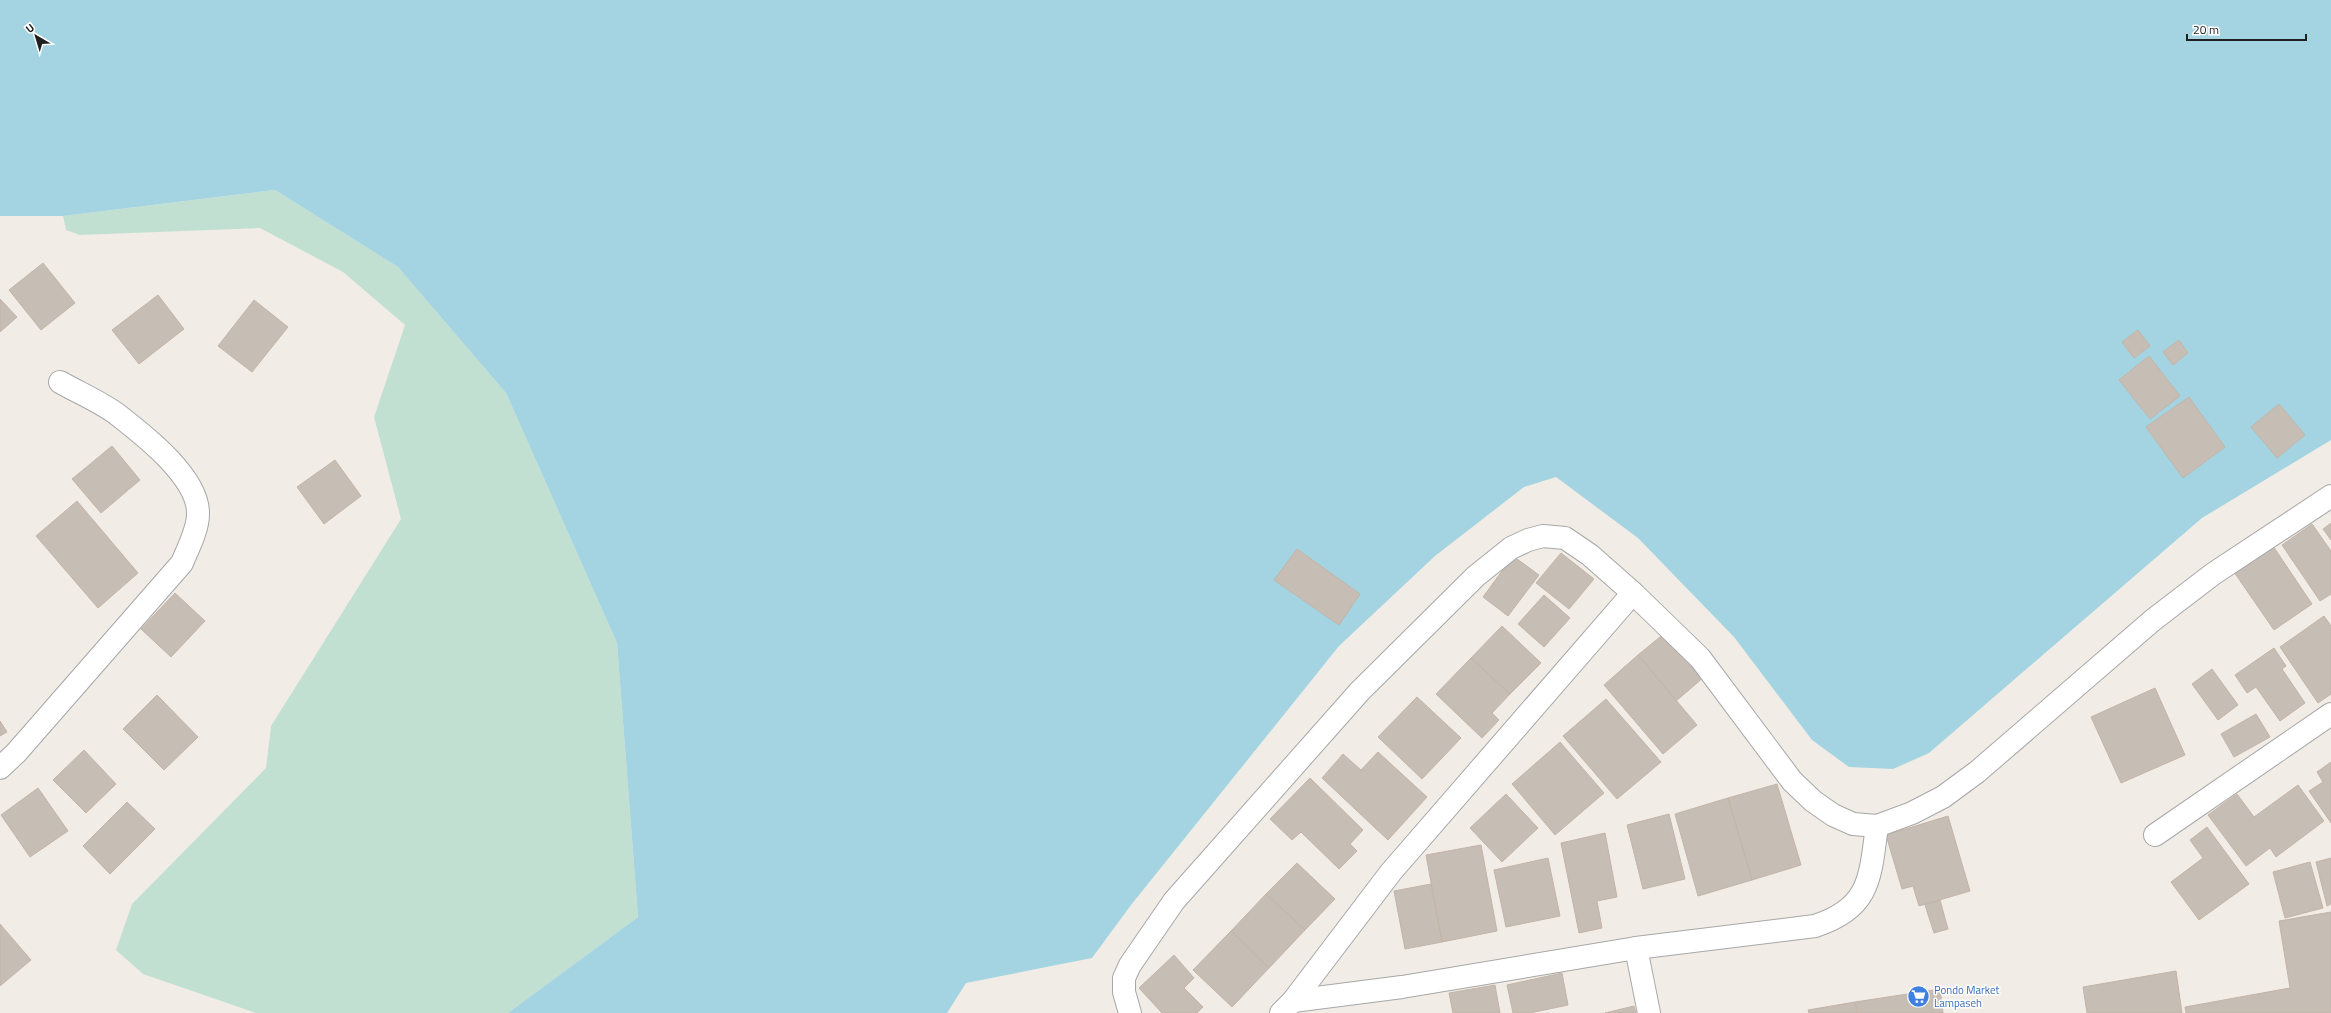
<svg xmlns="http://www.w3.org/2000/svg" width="2331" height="1013" font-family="'Titillium Web',sans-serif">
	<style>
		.wetland { fill: #c2e0d2 }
		.water { fill: #a4d4e1 }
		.building { fill: #c6bdb5; stroke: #c4b4a7 }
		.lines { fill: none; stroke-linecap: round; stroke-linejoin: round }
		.minor-casing { stroke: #a7a7a7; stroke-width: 24 }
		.minor { stroke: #fff; stroke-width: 22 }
		.labels { text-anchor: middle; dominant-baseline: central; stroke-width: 3; stroke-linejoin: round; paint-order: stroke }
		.shop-label { font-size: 11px; fill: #366cbe; stroke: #fff; text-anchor: start }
	</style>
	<rect width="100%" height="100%" fill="#f1ede6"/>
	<polygon class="wetland" points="275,190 398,267 506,393 617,643 638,917 508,1013 256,1013 143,974 116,950 132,904 266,768 271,726 401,519 374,417 405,325 343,272 260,228 80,235 66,230 63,216"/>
	<polygon class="water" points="0,0 2331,0 2331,440 2202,518 1929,753 1893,769 1849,767 1812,740 1734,637 1638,538 1556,477 1524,487 1435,556 1339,646 1131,905 1092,958 966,983 947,1013 508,1013 638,917 617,643 506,393 398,267 275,190 63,216 0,216"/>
	<g class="building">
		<polygon points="43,263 75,303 41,330 9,290"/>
		<polygon points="158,295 184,329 139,364 112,330"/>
		<polygon points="0,299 17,317 0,332"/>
		<polygon points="254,300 288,327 252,372 218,346"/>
		<polygon points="2138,330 2150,346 2134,358 2122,342"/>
		<polygon points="2179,340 2188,353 2173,365 2163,352"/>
		<polygon points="2149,356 2180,396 2150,419 2119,380"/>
		<polygon points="2189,397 2225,447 2183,478 2146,427"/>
		<polygon points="2279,404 2305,435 2277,458 2251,427"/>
		<polygon points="112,446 140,480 101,513 72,479"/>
		<polygon points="335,460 361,496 324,524 297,487"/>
		<polygon points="77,501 138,573 98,608 36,536"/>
		<polygon points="2331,523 2331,540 2323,529"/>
		<polygon points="2312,524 2331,551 2331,594 2320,601 2282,545"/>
		<polygon points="2273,546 2312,604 2274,630 2234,572"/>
		<polygon points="1297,549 1360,594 1339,625 1274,580"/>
		<polygon points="1561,553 1594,579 1569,609 1536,583"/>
		<polygon points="1513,556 1539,575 1508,616 1483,597"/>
		<polygon points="175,593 205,621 171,657 141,629"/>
		<polygon points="1544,595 1570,618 1544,647 1518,624"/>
		<polygon points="2324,616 2331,626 2331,694 2318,703 2280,647"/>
		<polygon points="1502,626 1541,663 1510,694 1471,658"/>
		<polygon points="1666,632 1704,677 1676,701 1638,655"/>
		<polygon points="2274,648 2286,666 2282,669 2305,703 2280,721 2256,687 2247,693 2235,675"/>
		<polygon points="1638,655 1697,725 1663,754 1604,685"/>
		<polygon points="1471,658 1510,694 1492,713 1499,720 1482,738 1436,694"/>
		<polygon points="2212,669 2238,705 2218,720 2192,684"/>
		<polygon points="2155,688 2185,755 2121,783 2091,717"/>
		<polygon points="157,695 198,737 164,770 123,729"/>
		<polygon points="1417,697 1461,738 1422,779 1378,737"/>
		<polygon points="1606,699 1661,762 1617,799 1563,736"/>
		<polygon points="2256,714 2270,737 2234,757 2221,734"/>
		<polygon points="0,721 7,732 0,736"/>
		<polygon points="1560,742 1604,793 1555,835 1512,784"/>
		<polygon points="84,750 116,784 86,813 53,780"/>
		<polygon points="1378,752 1427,797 1388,840 1322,778 1343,754 1361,770"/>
		<polygon points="2331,762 2331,823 2309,791 2323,782 2317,772"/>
		<polygon points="1310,778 1363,830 1350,844 1357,851 1339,869 1301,832 1292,840 1270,819"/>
		<polygon points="1777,784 1801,865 1752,880 1728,798"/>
		<polygon points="2298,785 2324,821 2276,857 2270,848 2246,866 2208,815 2237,794 2254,817"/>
		<polygon points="38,788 68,831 30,857 1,815"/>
		<polygon points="1506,794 1538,828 1502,862 1470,828"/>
		<polygon points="1728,798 1752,880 1698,896 1675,814"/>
		<polygon points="127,802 155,829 110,874 83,846"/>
		<polygon points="1669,814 1685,879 1643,889 1627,825"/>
		<polygon points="1948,816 1970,891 1919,906 1913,886 1902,889 1886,835"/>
		<polygon points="2207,827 2249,884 2199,920 2171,882 2203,858 2190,840"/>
		<polygon points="1605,833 1617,897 1597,901 1602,928 1579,933 1561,843"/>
		<polygon points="1481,845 1497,931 1442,942 1426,855"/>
		<polygon points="1548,858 1560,916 1506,927 1494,870"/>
		<polygon points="2331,858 2331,904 2327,906 2316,862"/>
		<polygon points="2310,862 2323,908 2285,918 2273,872"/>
		<polygon points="1297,863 1335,899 1305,930 1266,894"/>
		<polygon points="1431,884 1442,942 1405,949 1394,891"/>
		<polygon points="1266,894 1305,930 1269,968 1231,931"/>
		<polygon points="1940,900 1948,929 1934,933 1925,905"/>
		<polygon points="2331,912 2331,1013 2186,1013 2185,1007 2290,988 2279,921"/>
		<polygon points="0,924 31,960 0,986"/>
		<polygon points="1231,931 1269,968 1232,1007 1193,970"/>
		<polygon points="1174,955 1194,978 1184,988 1203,1007 1197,1013 1162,1013 1139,988"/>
		<polygon points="2176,971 2182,1013 2087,1013 2083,987"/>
		<polygon points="1562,973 1568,1005 1530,1013 1513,1013 1507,985"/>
		<polygon points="1495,985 1500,1013 1453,1013 1449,993"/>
		<polygon points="1940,989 1943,1013 1857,1013 1855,1002"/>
		<polygon points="1855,1002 1857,1013 1809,1013 1808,1010"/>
		<polygon points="1634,1006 1636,1013 1605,1013"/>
	</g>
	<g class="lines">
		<defs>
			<g id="minor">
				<path d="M 0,768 L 16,753 L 182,563 C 188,548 198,530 198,514 C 199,478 145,436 118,415 C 101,402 79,393 60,382"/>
				<polyline points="2155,835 2331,714"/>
				<polyline points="1636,948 1649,1013"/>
				<path d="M 1293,1001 L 1402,987 L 1636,948 L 1815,926 C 1871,908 1870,877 1877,826"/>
				<polyline points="1130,1013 1124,992 1124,978 1130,965 1174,901 1360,691 1476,576 1511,548 1528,540 1543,536 1565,538 1590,555 1633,593 1700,658 1792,781 1813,801 1833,815 1853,824 1877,826 1912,813 1943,797 1977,772 2153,620 2213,574 2331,496"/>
				<polyline points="1281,1013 1293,1001 1391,872 1633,593"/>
			</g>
		</defs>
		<use href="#minor" class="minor-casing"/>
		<use href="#minor" class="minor"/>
	</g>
	<defs>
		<symbol id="supermarket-disc" viewBox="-11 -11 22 22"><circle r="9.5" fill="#3f7fe0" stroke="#fff"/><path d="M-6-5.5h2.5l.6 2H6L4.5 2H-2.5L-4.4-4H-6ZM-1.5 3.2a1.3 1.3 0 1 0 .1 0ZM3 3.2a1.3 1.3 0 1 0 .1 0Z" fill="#fff"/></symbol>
	</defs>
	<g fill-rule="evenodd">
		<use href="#supermarket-disc" x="1906" y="984" width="25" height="25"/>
	</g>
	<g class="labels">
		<g class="shop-label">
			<text x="1934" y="990">Pondo Market<tspan x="1934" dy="13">Lampaseh</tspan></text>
		</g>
	</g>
	<g transform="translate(36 36) rotate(322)" stroke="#ffffff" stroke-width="3" paint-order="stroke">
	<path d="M0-3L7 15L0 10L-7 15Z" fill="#202020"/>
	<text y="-6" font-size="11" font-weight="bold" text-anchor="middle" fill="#202020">U</text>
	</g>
	<path d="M2187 34v6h119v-6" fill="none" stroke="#202020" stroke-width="2"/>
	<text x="2193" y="34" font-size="12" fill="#202020" stroke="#ffffff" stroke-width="3" paint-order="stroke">20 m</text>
</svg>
